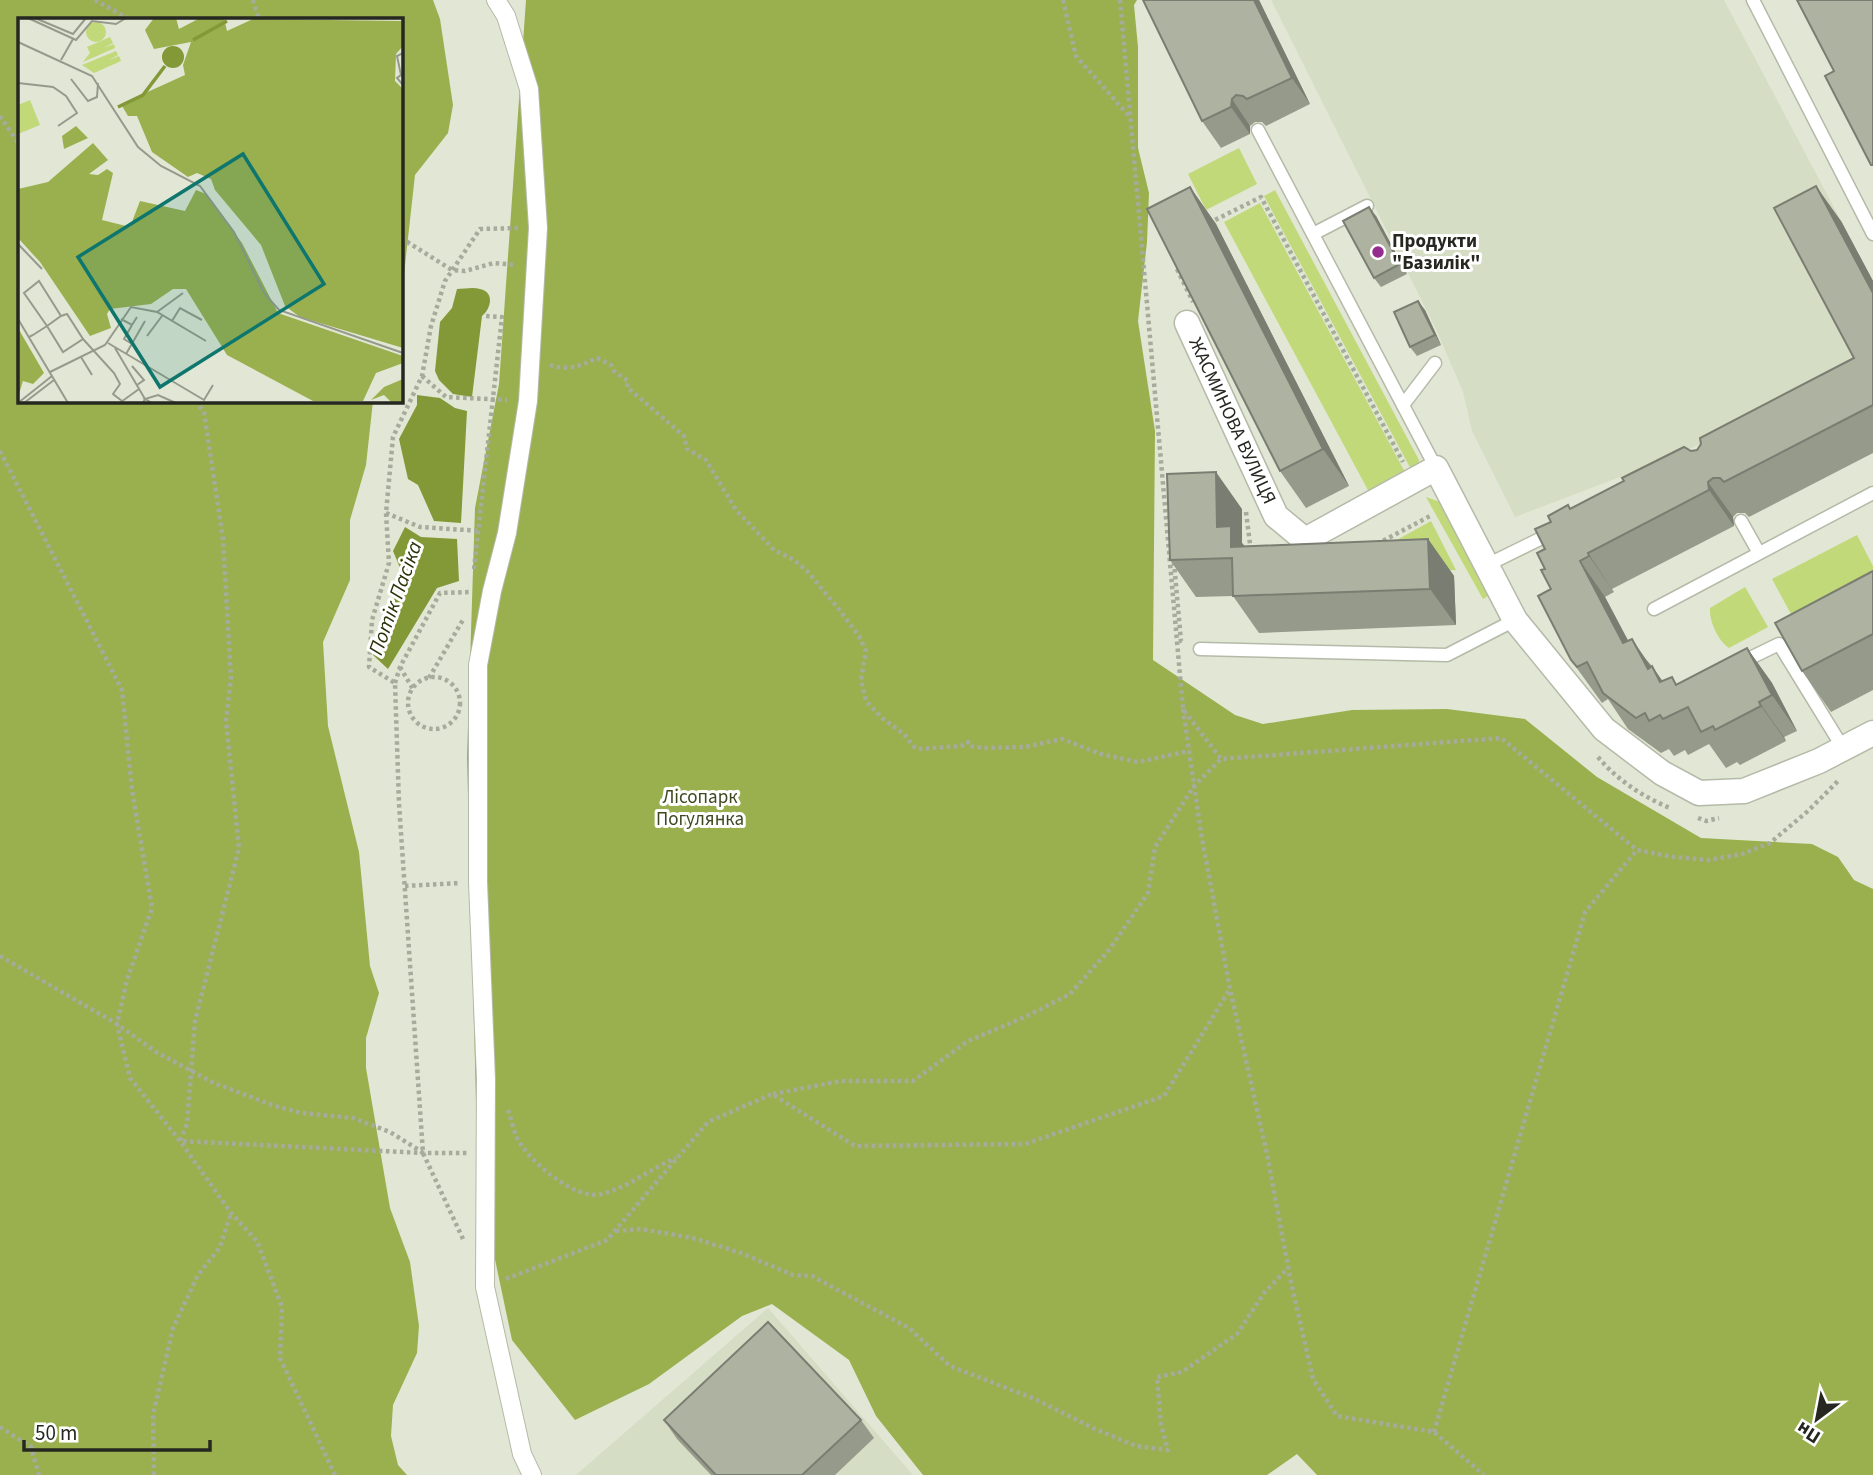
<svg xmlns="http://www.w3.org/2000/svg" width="1873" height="1475" font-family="'Source Sans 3',sans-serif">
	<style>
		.built { fill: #d5ddc4 }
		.green { fill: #c1d979 }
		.forest { fill: #9ab04f }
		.water { fill: #839836 }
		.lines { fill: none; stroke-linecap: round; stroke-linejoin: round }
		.service-casing { stroke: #b5baa8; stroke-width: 15 }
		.pedestrian-casing { stroke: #b5baa8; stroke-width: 20 }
		.minor-casing { stroke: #b5baa8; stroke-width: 27 }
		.path { stroke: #a6ab9c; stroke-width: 4.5; stroke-dasharray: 3.5 3.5; stroke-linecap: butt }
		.service { stroke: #fff; stroke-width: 12 }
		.pedestrian { stroke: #fff; stroke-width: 18 }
		.minor { stroke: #fff; stroke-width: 24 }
		.wall { fill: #969a8a }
		.shaded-wall { fill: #7a7d71 }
		.building { fill: #aeb3a1; stroke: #7a7d71; stroke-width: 2 }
		.poi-dot { fill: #942b8e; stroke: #fff; stroke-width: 2.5 }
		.labels { text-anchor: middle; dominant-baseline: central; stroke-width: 6; stroke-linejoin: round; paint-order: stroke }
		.poi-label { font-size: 19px; font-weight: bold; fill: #252720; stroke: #fff; text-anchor: start }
		.street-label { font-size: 19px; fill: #252720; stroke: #fff }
		.park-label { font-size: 19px; fill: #3e4820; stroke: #fff }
		.water-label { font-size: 21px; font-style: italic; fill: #2a3209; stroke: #fff }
		.inset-river { fill: none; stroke: #839836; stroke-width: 3.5 }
		.inset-road { fill: none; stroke: #969a8c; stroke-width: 2 }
		.view { fill: #0f766e; fill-opacity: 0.15; stroke: #0f766e; stroke-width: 3.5 }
		.inset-edge { fill: none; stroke: #252720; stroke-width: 3.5 }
	</style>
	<rect width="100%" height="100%" fill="#e1e7d4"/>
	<g class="built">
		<polygon points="1271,0 1724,0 1873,281 1873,435 1825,386 1670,458 1515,517 1472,431 1463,392 1436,329"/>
		<polygon points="768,1308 913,1475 576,1475"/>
	</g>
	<g class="green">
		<polygon points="1239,148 1257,184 1206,210 1188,174"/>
		<polygon points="1275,190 1419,460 1418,468 1413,473 1264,196"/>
		<polygon points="1260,203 1405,472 1369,492 1224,222"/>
		<polygon points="1426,497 1443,503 1491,594 1483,599"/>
		<polygon points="1431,521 1456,570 1278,577 1357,562"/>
		<polygon points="1857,535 1873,566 1873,573 1792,616 1772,579"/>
		<path d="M 1745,587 L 1768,627 L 1729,648 C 1718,641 1709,621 1710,608 Z"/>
	</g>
	<g class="forest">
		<polygon points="0,0 433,0 440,19 453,105 448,133 415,175 401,301 401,19 19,19 19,401 373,401 366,465 350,520 350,580 323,642 328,726 359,852 370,966 379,993 366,1038 366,1068 390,1208 410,1262 419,1326 417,1353 393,1405 391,1436 398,1465 407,1475 0,1475"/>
		<polygon points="526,0 1137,0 1134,5 1138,47 1138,148 1149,193 1147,242 1138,321 1155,431 1153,660 1235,715 1263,724 1352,710 1447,709 1525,719 1597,777 1701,838 1812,844 1838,857 1854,880 1873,889 1873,1475 1317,1475 1297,1454 1267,1475 923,1475 876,1416 849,1360 772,1304 742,1316 649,1384 575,1420 512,1340 489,1231 476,1102 467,757 475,508 499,384"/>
	</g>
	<g class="water">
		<path d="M 457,289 C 464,289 473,287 480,289 C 495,292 491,309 482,316 L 472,397 L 453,394 L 439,380 L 435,371 L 440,322 L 452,308 Z"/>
		<polygon points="417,395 440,398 455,408 467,411 461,523 434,521 418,485 408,479 399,439 417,405"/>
		<polygon points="405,527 421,537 457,539 459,581 437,588 388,669 373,655 403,575 393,551"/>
	</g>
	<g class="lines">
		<defs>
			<g id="service">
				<polyline points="1753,0 1873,234"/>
				<polyline points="1258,130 1436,468"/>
				<polyline points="1313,234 1367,206"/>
				<polyline points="1403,405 1435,363"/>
				<polyline points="1741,521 1759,553"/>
				<polyline points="1487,565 1552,533"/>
				<polyline points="1654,609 1873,493"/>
				<polyline points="1200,649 1447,655 1515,620"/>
				<polyline points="1738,664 1779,644 1843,748"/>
			</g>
			<polyline id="pedestrian" points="496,0 506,16 529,89 538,228 528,401 507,533 492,591 478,665 478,882 486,1079 485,1287 522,1454 532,1475"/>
			<polyline id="minor" points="1187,323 1276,516 1305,540 1436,468 1515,620 1604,729 1662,773 1699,793 1744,791 1819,761 1873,733"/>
		</defs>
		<use href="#service" class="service-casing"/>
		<use href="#pedestrian" class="pedestrian-casing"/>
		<use href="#minor" class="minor-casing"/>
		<g class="path">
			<polyline points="95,0 129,19"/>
			<polyline points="253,0 259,19"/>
			<polyline points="1063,0 1076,56 1130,117"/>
			<polyline points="1120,0 1183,709 1221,759"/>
			<polyline points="0,116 19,144"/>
			<polyline points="1209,223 1261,197 1403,462"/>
			<polyline points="401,238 452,270 465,271 494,263 516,265"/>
			<polyline points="1177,269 1193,302"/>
			<path d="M 550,365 C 567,371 581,366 597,358 L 611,365 L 614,371 L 628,381 L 627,387 L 684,436 L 687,449 L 706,460 L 736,510 L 758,533 L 774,550 L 794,560 L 807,571 L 838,608 L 859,636 L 866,651 L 861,680 L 866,701 L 882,718 L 904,734 L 913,746 L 918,749 L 961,746 L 968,742 L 969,746 L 984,748 L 1025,747 L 1062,739 L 1101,754 L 1138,762 L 1189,751"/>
			<polyline points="422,376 446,397 507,400"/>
			<polyline points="195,401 204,412 223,539 231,678 226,721 239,848 195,1021 187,1124 180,1141 231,1213 257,1241 282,1307 280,1358 335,1475"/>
			<polyline points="0,451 122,690 132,790 152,908 127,980 117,1024 130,1078 180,1141 423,1153 468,1153"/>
			<polyline points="1246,512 1251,552"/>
			<polyline points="386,513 420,527 481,531"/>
			<polyline points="1377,544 1432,515"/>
			<polyline points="1174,562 1181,641 1183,642"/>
			<polyline points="474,569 502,317 485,316"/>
			<polyline points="400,667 413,689"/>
			<circle cx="434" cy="703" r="26"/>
			<polyline points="429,678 464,618"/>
			<polyline points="395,683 400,667 440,593 472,592"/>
			<polyline points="1183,709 1201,833 1230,989 1267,1154 1291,1282 1313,1379 1337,1416 1434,1432 1484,1475"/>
			<path d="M 1598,757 C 1616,779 1643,797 1670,808"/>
			<polyline points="1698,818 1706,821 1719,818"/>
			<polyline points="405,886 460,883"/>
			<polyline points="0,956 117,1024 156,1052 214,1083 275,1106 302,1113 353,1118 390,1132 422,1152"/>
			<polyline points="773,1094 841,1081 913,1081 968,1041 1025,1017 1070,994 1109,950 1148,893 1155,847 1194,786 1221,759 1501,738 1637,850 1674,857 1709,860 1742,854 1770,843 1808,811 1839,780"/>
			<path d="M 508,1110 C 511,1118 513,1128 516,1136 C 527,1160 575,1201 602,1194 C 629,1187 651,1168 676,1158"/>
			<polyline points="616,1231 641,1229 693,1238 741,1253 793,1275 812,1276 909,1328 950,1366 1035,1399 1095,1429 1136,1446 1168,1450 1161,1425 1157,1377 1182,1372 1237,1334 1264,1293 1288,1268"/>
			<polyline points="463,1239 423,1153 399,804 395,683 369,667 372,620 389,563 386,513 393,437 422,376 431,326 445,281 480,229 520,228"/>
			<polyline points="506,1279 607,1240 708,1122 772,1094 855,1146 1025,1144 1164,1096 1230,989"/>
			<polyline points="0,1427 31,1447 39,1475"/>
			<polyline points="1434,1432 1585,912 1637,850"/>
			<polyline points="154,1475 153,1415 173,1328 198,1275 220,1247 231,1213"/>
		</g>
		<use href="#service" class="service"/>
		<use href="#pedestrian" class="pedestrian"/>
		<use href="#minor" class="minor"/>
	</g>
	<g class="wall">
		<polygon points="1259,0 1310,104 1266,126 1262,122 1255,122 1250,126 1250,134 1221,148 1202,121"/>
		<polygon points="1190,187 1216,224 1349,486 1306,508 1280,471"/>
		<polygon points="1376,216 1407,274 1381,287 1374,278"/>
		<polygon points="1841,221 1873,281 1873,453 1749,517 1745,513 1737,513 1733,517 1734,526 1612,589 1614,592 1605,597 1628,641 1652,666 1662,681 1672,677 1677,685 1747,648 1772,683 1797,731 1784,737 1786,741 1740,765 1737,762 1726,768 1709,744 1688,755 1685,750 1674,756 1669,749 1661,753 1628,729 1608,699 1602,703 1571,660 1545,569 1545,549 1551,522 1571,509 1691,451 1697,450 1854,358"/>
		<polygon points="1425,310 1441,345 1417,356 1410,347"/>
		<polygon points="1242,509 1242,543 1245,546 1428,539 1454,576 1456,625 1259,633 1233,596 1196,597 1170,560"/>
		<polygon points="1873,571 1873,690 1831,712 1802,671"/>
		<polygon points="664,1420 861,1420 874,1438 835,1475 711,1475 677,1439"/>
	</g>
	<g class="shaded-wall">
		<polygon points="1254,0 1259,0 1310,104 1292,78"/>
		<polygon points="1232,99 1250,126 1250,134 1231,107"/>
		<polygon points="1816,186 1841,221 1873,281 1873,293"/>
		<polygon points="1190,187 1216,224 1349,486 1323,449"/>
		<polygon points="1369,207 1376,216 1407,274 1400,264"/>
		<polygon points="1418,301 1425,310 1441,345 1435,335"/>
		<polygon points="1216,472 1242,509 1242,543 1256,563 1257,584 1217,527"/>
		<polygon points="1708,482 1733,517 1734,526 1709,490"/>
		<polygon points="1428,539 1454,576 1456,625 1430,589"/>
		<polygon points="1588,553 1614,592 1589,556"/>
		<polygon points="1580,561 1605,597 1648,678 1623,643"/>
		<polygon points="1632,639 1654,671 1652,666 1677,702 1648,669"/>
		<polygon points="1747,648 1772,683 1797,731 1772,695"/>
		<polygon points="1759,702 1784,737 1786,741 1761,706"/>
	</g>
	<g class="building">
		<polygon points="1143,0 1254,0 1292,78 1247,99 1243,96 1236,95 1232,99 1231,107 1202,121"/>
		<polygon points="1797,0 1873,0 1873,165 1871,165 1825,76 1834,71"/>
		<polygon points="1816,186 1873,293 1873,405 1724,482 1720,478 1713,478 1708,482 1709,490 1588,553 1589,556 1580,561 1623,643 1632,639 1648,669 1652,666 1660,682 1672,677 1676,685 1747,648 1772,695 1759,702 1761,706 1715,730 1713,726 1701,732 1688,707 1663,719 1660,715 1649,721 1645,713 1636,718 1603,693 1587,662 1577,667 1571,660 1538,596 1551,589 1541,570 1545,569 1537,553 1545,549 1535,529 1551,522 1548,516 1568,505 1570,509 1624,481 1622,478 1684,447 1691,451 1697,450 1701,444 1700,438 1854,358 1774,208"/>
		<polygon points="1190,187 1323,449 1280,471 1147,209"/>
		<polygon points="1369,207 1400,264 1374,278 1343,221"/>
		<polygon points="1418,301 1435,335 1410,347 1394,312"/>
		<polygon points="1216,472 1217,527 1231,526 1231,547 1428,539 1430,589 1233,596 1232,558 1170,560 1167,474"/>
		<polygon points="1873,571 1873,634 1802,671 1775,623"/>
		<polygon points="768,1322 861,1420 802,1475 716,1475 664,1420"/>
	</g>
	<circle class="poi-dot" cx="1378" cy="252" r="7"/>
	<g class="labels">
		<g class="poi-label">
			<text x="1392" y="241">Продукти<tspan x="1392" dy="22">"Базилік"</tspan></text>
		</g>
		<g class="street-label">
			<text transform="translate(1232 421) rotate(65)">ЖАСМИНОВА ВУЛИЦЯ</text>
		</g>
		<g class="park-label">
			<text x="700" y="797">Лісопарк<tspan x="700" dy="22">Погулянка</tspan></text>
		</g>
		<g class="water-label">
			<text transform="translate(395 598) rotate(-70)">Потік Пасіка</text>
		</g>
	</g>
	<g transform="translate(18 18)">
		<rect width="385" height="385" fill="#e1e7d4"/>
		<path d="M68 14a10 10 0 1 1 20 0a10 10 0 1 1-20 0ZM 92,19 L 95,25 L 86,30 L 96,26 L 97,30 L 65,44 L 72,35 L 69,29 ZM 98,33 L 100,37 L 91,42 L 101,38 L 103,43 L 76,55 L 64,47 ZM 12,82 L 22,107 L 0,116 L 0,87 Z" fill="#c1d979"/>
		<path d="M 136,0 L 158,0 L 161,11 L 182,0 L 206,0 L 209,13 L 235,1 L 385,3 L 385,28 L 378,36 L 377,63 L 385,71 L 385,330 L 282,299 L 267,288 L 243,227 L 197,172 L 193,161 L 179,155 L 170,159 L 134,134 L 119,98 L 110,98 L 103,86 L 167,57 L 165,47 L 173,24 L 136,31 L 127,12 ZM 58,108 L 70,120 L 46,131 L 44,118 ZM 75,125 L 90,142 L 71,156 L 80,157 L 89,151 L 95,155 L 84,202 L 112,209 L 122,183 L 167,193 L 178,172 L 188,176 L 224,225 L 260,295 L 385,338 L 385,345 L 358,355 L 345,383 L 295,383 L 209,337 L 168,271 L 155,271 L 133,286 L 92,291 L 89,296 L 93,310 L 72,318 L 22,244 L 0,220 L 0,171 L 30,164 ZM 0,310 L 26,355 L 15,366 L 5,363 L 0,379 ZM 385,361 L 385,385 L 374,385 L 366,377 L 353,382 L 366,369 Z" fill="#9ab04f"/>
		<path d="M144 39a11 11 0 1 1 22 0a11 11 0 1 1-22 0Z" fill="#839836"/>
		<path class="inset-river" d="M 175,22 L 209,3M 100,89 L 125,77 L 147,48"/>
		<path class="inset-road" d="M 10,0 L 58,22 L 74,3 L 98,6 L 108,0M 17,0 L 55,16 L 68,0M 0,24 L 74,58 L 120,129 L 143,148 L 182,168 L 216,214 L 246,275 L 261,292 L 385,335M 385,35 L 379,38 L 383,57 L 379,60 L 385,67M 43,42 L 55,21M 53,61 L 70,83 L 79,79 L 80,65M 0,65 L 35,69 L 48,78 L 59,95 L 40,108M 0,226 L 24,251M 139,294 L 165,275M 0,301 L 50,385M 103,301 L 114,307 L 119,299M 154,303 L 162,290 L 184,302M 129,318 L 144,298M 11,319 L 15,317 L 29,308 L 43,298 L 49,296 L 65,321 L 45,334 L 29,308 L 6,275 L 21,263 L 43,298M 65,321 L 96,355 L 102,366 L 95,376 L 104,383M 90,325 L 186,382 L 195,367M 114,326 L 106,321 L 114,307M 97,330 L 127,381 L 125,385M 108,336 L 127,303M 63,339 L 74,357M 114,348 L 126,362 L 119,367M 32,354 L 87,327 L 113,289 L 139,294 L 188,323M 103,384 L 121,371M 0,385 L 34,358M 6,385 L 36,362M 134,385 L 127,381 L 140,377 L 158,385"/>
		<path class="view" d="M 225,136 L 306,266 L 142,369 L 60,239 Z"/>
		<rect width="385" height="385" class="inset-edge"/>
	</g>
	<g transform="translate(1817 1419) rotate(212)" stroke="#ffffff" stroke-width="5" paint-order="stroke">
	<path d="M0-5L12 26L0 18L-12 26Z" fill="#252720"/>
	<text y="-10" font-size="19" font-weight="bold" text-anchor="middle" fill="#252720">Пн</text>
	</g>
	<path d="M24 1440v10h186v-10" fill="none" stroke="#252720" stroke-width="3.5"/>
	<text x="35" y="1440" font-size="21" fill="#252720" stroke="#ffffff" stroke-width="5" paint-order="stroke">50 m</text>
</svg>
